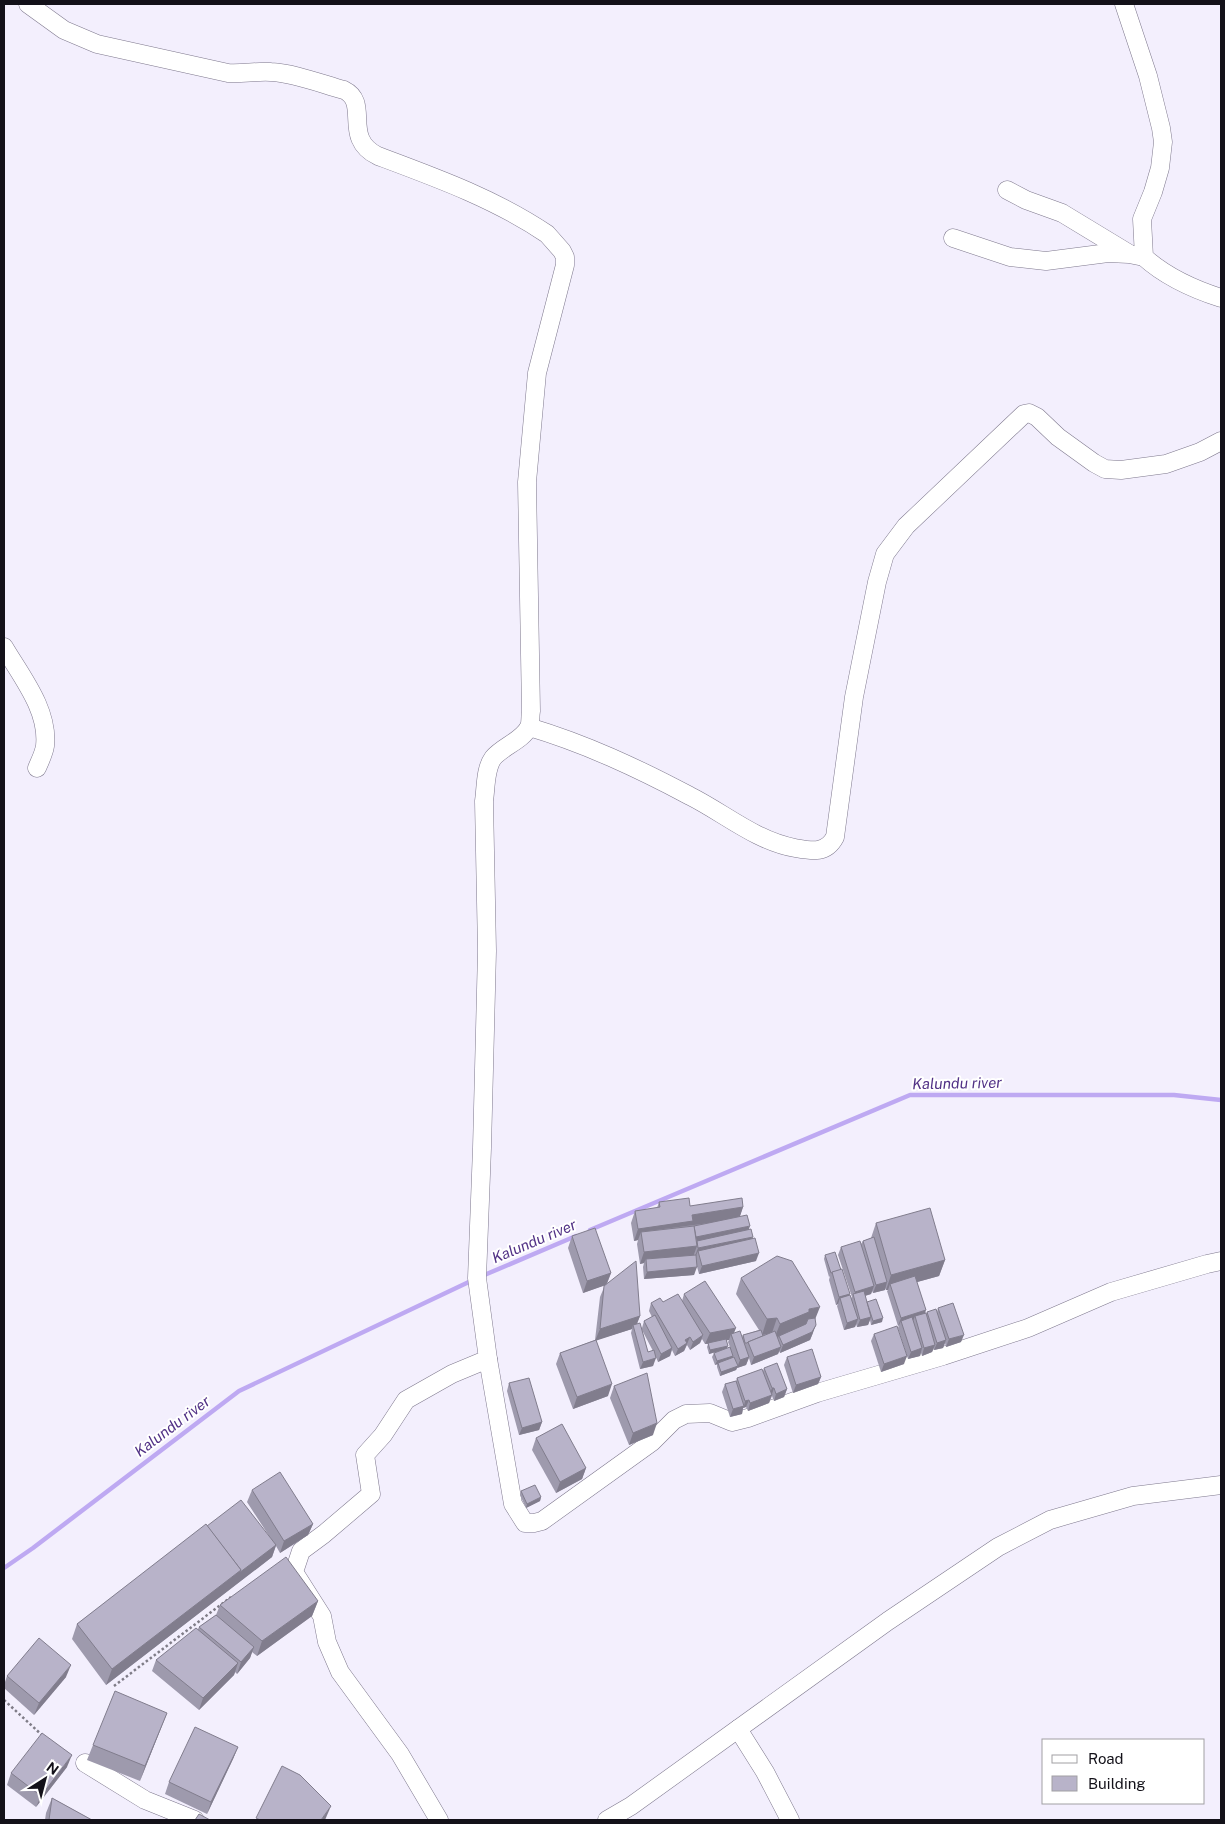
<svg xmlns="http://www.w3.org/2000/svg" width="1225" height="1824" font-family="'Public Sans',sans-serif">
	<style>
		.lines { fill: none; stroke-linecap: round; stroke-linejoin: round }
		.stream { stroke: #bea9f2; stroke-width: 4.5 }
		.minor-casing { stroke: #7e788d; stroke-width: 19 }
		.path { stroke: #7f7c87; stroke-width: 2.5; stroke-dasharray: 2.5 2.5; stroke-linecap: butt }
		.minor { stroke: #fff; stroke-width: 18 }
		.wall { fill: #9e9aad; fill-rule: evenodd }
		.shaded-wall { fill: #817d8d }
		.building { fill: #b8b3c9; stroke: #817d8d }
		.labels { text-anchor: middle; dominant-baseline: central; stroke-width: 4; stroke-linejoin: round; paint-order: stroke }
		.water-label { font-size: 15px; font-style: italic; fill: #523286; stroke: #fff }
	</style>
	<rect width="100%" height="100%" fill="#f3effd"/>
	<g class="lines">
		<g class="stream">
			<polyline points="590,1230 910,1095 1174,1095 1221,1100"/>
			<polyline points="482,1276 576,1236"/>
			<polyline points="4,1568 33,1548 239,1391 473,1280"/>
		</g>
		<defs>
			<g id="minor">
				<path d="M 28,4 L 64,30 L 97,44 L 228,73 C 242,74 257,71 271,72 C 294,73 322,84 344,90 C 371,103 341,138 378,156 C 437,178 495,199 547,234 L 562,251 L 565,257 L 565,265 L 537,373 L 527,482 L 531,711 C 530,716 531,723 529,727 C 522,741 503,746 493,758 C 485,769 486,788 484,801 L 487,951 L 482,1148 L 477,1278 L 488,1359 L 452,1374 L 406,1400 L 383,1435 L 365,1455 L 371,1494 L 324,1534 L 301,1551 L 294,1572 L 322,1616 L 327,1642 L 340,1672 L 400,1754 L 439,1820"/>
				<path d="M 1124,4 L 1148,76 L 1161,128 L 1163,142 L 1160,168 L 1153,192 L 1142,219 L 1144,257 C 1166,277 1193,289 1221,298"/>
				<polyline points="1007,190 1026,200 1062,213 1128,253"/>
				<polyline points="953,238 1010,257 1046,261 1108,253 1129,254 1144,257"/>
				<path d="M 4,647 C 21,676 49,710 45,746 C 44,753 40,761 37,768"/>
				<path d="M 529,727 C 586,744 637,768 690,796 C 724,813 756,841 795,848 C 812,851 826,854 835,837 L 854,697 L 877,582 L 885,554 L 906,526 L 1024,414 L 1029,413 L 1037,417 L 1058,437 L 1094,463 L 1105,469 L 1121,470 L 1166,464 L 1200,452 L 1221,441"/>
				<polyline points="488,1359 513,1504 525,1523 534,1523 542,1521 652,1442 674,1420 686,1414 710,1413 732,1422 748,1418 817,1393 943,1356 1028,1328 1111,1292 1207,1264 1221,1261"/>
				<polyline points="738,1729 765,1772 790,1820"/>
				<polyline points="85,1763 145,1800 195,1820"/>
				<polyline points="607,1820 631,1806 888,1621 998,1547 1050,1520 1133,1496 1221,1485"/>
			</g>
		</defs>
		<use href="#minor" class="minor-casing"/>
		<g class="path">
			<polyline points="114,1686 231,1597"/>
			<polyline points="4,1700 43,1736"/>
		</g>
		<use href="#minor" class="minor"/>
	</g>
	<g class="wall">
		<polygon points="659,1202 690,1206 743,1207 740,1216 752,1238 756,1261 699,1274 696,1263 694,1275 644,1279 643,1267 644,1263 640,1264 637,1244 638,1240 634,1241 631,1223 635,1211 657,1208"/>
		<polygon points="876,1223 945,1260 939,1276 917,1282 926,1314 927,1312 937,1312 938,1308 961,1342 946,1347 945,1343 943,1348 934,1350 934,1348 932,1352 922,1356 921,1353 920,1356 908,1359 898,1328 899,1325 898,1326 887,1291 888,1290 886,1290 885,1288 885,1290 873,1293 872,1291 871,1294 865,1296 867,1302 882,1322 871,1325 870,1320 868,1325 857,1327 856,1324 855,1327 844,1330 837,1306 838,1304 836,1305 829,1280 830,1276 829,1277 824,1259 825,1255 849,1296 851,1298 852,1297 838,1255 841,1247 861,1244 863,1241 871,1238"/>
		<path d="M 572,1236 L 611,1273 L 607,1284 L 640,1316 L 637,1324 L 642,1328 L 644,1321 L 652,1317 L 649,1311 L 651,1303 L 682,1301 L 684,1294 L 734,1333 L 742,1337 L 743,1335 L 759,1330 L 736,1294 L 741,1278 L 815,1319 L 813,1333 L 810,1340 L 780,1353 L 779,1351 L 778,1354 L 751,1365 L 749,1358 L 746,1365 L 737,1368 L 736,1370 L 720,1376 L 717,1367 L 717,1364 L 715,1365 L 712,1357 L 714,1353 L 716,1352 L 709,1354 L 707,1347 L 708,1344 L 705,1344 L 702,1339 L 700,1343 L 690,1350 L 687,1345 L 684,1351 L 675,1356 L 672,1350 L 670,1356 L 658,1362 L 655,1355 L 653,1366 L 640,1369 L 631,1333 L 632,1329 L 596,1340 L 608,1396 L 573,1409 L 556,1364 L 560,1353 L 595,1340 L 600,1297 L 605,1285 L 583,1293 L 568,1248 ZM 642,1330 L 653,1351 L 648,1352 ZM 727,1340 L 729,1340 L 728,1342 L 730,1347 L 727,1348 Z"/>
		<polygon points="874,1334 904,1364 881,1372 871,1341"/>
		<polygon points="787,1357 821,1377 818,1384 793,1393 784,1365"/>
		<polygon points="764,1368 787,1389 784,1397 774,1401 772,1396 769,1403 748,1411 746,1407 743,1408 742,1414 730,1417 722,1392 725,1384 736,1381 737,1378 763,1371"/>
		<polygon points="509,1383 542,1422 539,1430 519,1435 507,1391"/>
		<polygon points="614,1386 653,1435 629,1445 610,1398"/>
		<polygon points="536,1438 586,1468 582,1479 556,1493 532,1450"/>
		<polygon points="252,1490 313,1524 308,1535 280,1553 276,1546 272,1557 106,1685 72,1639 77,1624 207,1526 271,1539 247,1502"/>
		<polygon points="521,1491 541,1497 540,1501 526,1508 520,1495"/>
		<polygon points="318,1601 312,1616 257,1656 252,1652 250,1658 237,1674 235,1672 234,1675 199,1710 152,1671 156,1660 198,1629 199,1627 216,1615 220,1605"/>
		<polygon points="7,1676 66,1677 34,1715 4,1688 4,1685"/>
		<polygon points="167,1713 140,1781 87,1760 93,1745"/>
		<polygon points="238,1747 233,1759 207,1814 165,1794 169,1782"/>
		<polygon points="67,1767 36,1807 7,1785 11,1773"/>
		<polygon points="52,1798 92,1820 45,1820 46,1813"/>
	</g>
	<g class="shaded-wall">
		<polygon points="743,1207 739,1219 641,1232 638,1240 634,1241 638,1229 692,1215"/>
		<polygon points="750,1226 747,1234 697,1244 696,1237"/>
		<polygon points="753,1237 750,1245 698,1251 696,1256 695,1256 698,1248"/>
		<polygon points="697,1246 693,1257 646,1259 644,1263 640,1264 644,1252"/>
		<polygon points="759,1253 756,1261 699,1274 702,1266"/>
		<polygon points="945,1260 939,1276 892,1289 890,1284 888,1290 886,1290 891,1275"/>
		<polygon points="697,1267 694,1275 644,1279 647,1272"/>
		<polygon points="611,1273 606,1285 583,1293 587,1281"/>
		<polygon points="887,1282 885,1290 873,1293 876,1285"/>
		<polygon points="874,1286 871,1294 854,1299 854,1297 855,1292"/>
		<polygon points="850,1294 847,1301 840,1298 838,1304 836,1305 839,1297"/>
		<polygon points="820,1307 814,1322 805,1324 804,1327 779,1336 778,1338 774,1339 780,1324 809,1309"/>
		<polygon points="926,1310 923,1318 915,1316 913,1321 901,1321 899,1325 898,1326 901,1318"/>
		<polygon points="640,1316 635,1328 633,1325 632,1329 595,1341 600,1329"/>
		<polygon points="871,1317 868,1325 857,1327 860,1320"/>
		<polygon points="777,1318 772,1333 762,1335 767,1319"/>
		<polygon points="883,1318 882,1322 871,1325 873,1321"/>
		<polygon points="858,1319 855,1327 844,1330 847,1323"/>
		<polygon points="816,1325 810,1340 780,1353 783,1345"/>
		<polygon points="736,1328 732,1338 731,1334 729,1340 705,1344 710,1333"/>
		<polygon points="703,1335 700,1343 690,1350 693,1342"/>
		<polygon points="964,1335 961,1342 946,1347 949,1339"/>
		<polygon points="690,1337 684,1351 675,1356 678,1349 685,1340"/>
		<polygon points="946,1340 943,1348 934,1350 937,1343"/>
		<polygon points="935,1345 932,1352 922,1356 924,1348"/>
		<polygon points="728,1346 726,1349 709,1354 710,1350"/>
		<polygon points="781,1347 778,1354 751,1365 754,1357"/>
		<polygon points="672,1348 670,1356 658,1362 661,1354"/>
		<polygon points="922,1348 920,1356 908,1359 911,1352"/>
		<polygon points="733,1356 732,1360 718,1363 718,1364 715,1365 717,1361"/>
		<polygon points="907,1356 904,1364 881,1372 884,1364"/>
		<polygon points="749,1357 746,1365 737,1368 740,1360"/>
		<polygon points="656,1358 653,1366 640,1369 643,1362"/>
		<polygon points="738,1366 736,1370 720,1376 721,1372"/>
		<polygon points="821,1377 818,1384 793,1393 796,1385"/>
		<polygon points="612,1384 608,1396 573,1409 577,1397"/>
		<polygon points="772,1388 774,1388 769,1403 748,1411 750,1403 769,1396"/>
		<polygon points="787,1389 784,1397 774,1401 776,1394"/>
		<polygon points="749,1400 746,1407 743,1408 742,1414 730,1417 733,1409 744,1406 745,1401"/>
		<polygon points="542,1422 539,1430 519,1435 522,1428"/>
		<polygon points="657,1423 653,1435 629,1445 633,1433"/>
		<polygon points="586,1468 582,1479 556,1493 560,1482"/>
		<polygon points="541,1497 540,1501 526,1508 527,1504"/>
		<polygon points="313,1524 308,1535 280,1553 284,1541"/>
		<polygon points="276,1545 272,1557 106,1685 112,1669 241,1570"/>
		<polygon points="318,1601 312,1616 257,1656 262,1641"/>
		<polygon points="254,1647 250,1658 237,1674 241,1662"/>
		<polygon points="238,1663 234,1675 199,1710 203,1698"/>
		<polygon points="71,1665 66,1677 34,1715 39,1703"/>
		<polygon points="167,1713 161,1728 140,1781 145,1766"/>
		<polygon points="238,1747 233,1759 207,1814 211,1802"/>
		<polygon points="72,1755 67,1767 36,1807 41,1796"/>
		<polygon points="331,1806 325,1820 321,1820"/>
	</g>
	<g class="building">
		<polygon points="689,1198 690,1206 742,1198 743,1207 692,1215 693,1221 638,1229 635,1211 660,1207 659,1202"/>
		<polygon points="930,1208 945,1260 891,1275 876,1223"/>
		<polygon points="747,1215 750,1226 696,1237 694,1226"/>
		<polygon points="694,1226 697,1246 644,1252 641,1232"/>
		<polygon points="595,1228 611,1273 587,1281 572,1236"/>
		<polygon points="751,1229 753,1237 698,1248 697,1241"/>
		<polygon points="874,1237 887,1282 876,1285 863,1241"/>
		<polygon points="755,1238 759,1253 702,1266 698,1251"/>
		<polygon points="860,1241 874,1286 855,1292 841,1247"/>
		<polygon points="835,1252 841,1270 831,1273 825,1255"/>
		<polygon points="696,1255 697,1267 647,1272 646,1259"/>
		<polygon points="777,1256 792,1261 820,1307 809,1309 809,1312 780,1324 777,1318 767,1319 741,1278"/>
		<polygon points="636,1261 640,1316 600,1329 604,1286"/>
		<polygon points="842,1269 850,1294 839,1297 832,1272"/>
		<polygon points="915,1276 926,1310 901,1318 890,1284"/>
		<polygon points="705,1281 736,1328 710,1333 684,1294"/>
		<polygon points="864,1291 871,1317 860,1320 853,1294"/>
		<polygon points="678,1294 703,1335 693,1342 690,1337 685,1340 687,1343 678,1349 651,1303 660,1298 663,1302"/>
		<polygon points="850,1295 858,1319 847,1323 840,1298"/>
		<polygon points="876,1299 883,1318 873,1321 867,1302"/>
		<polygon points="953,1303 964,1335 949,1339 938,1308"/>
		<polygon points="936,1309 946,1340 937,1343 927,1312"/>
		<polygon points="926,1313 935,1345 924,1348 915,1316"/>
		<polygon points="655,1315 672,1348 661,1354 644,1321"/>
		<polygon points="912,1317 922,1348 911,1352 901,1321"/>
		<polygon points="815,1318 816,1325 812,1332 783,1345 779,1336 806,1324 808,1319"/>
		<polygon points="640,1323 648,1352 654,1350 656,1358 643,1362 633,1325"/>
		<polygon points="897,1326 907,1356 884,1364 874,1334"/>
		<polygon points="761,1330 763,1336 748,1342 747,1343 745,1343 743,1335"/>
		<polygon points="740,1331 749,1357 740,1360 731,1334"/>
		<polygon points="775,1331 781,1347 754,1357 748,1342"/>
		<polygon points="726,1339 728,1346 710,1350 708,1343"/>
		<polygon points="596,1340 612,1384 577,1397 560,1353"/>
		<polygon points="730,1347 733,1356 717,1361 714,1353"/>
		<polygon points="812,1349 821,1377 796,1385 787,1357"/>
		<polygon points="734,1357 738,1366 721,1372 718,1363"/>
		<polygon points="777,1363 787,1389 776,1394 774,1388 772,1388 764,1368"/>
		<polygon points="762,1369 772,1395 750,1403 749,1400 745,1401 737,1378"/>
		<polygon points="647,1373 657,1423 633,1433 614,1386"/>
		<polygon points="529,1378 542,1422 522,1428 509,1383"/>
		<polygon points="736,1381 744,1406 733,1409 725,1384"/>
		<polygon points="562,1424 586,1468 560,1482 536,1438"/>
		<polygon points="280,1472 313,1524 284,1541 252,1490"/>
		<polygon points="535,1485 541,1497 527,1504 521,1491"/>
		<polygon points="241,1500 276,1545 239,1573 241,1570 207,1526"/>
		<polygon points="206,1524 241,1570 112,1669 77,1624"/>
		<polygon points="286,1557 318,1601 262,1641 220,1605"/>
		<polygon points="216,1615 254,1647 241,1662 199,1627"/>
		<polygon points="196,1628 238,1663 203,1698 156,1660"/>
		<polygon points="39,1638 71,1665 39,1703 7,1676"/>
		<polygon points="115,1691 167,1713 145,1766 93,1745"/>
		<polygon points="195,1727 238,1747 211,1802 169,1782"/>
		<polygon points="42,1733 72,1755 41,1796 11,1773"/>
		<polygon points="282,1766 300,1775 331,1806 321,1820 260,1820 256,1818"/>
		<polygon points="52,1798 92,1820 49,1820"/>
		<polygon points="199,1814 210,1820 195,1820"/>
	</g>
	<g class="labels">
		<g class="water-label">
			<text transform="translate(957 1083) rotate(-1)">Kalundu river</text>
			<text transform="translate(534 1241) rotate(-23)">Kalundu river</text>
			<text transform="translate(172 1426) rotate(-37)">Kalundu river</text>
		</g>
	</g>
	<rect width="1225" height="1824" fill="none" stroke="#131119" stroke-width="10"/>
	<rect x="1042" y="1739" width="162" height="65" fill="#ffffff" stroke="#a1a0a3"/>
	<rect x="1052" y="1755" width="25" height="8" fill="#ffffff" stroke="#a1a0a3"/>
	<text x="1088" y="1764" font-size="15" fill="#131119">Road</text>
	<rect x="1052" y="1776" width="25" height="15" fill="#b8b3c9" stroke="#a1a0a3"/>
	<text x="1088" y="1789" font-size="15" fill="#131119">Building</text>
	<g transform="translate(45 1779) rotate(36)" stroke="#ffffff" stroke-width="4" paint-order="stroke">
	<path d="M0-4L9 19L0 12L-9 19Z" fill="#131119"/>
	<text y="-8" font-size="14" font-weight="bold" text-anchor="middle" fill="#131119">N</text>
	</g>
</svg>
